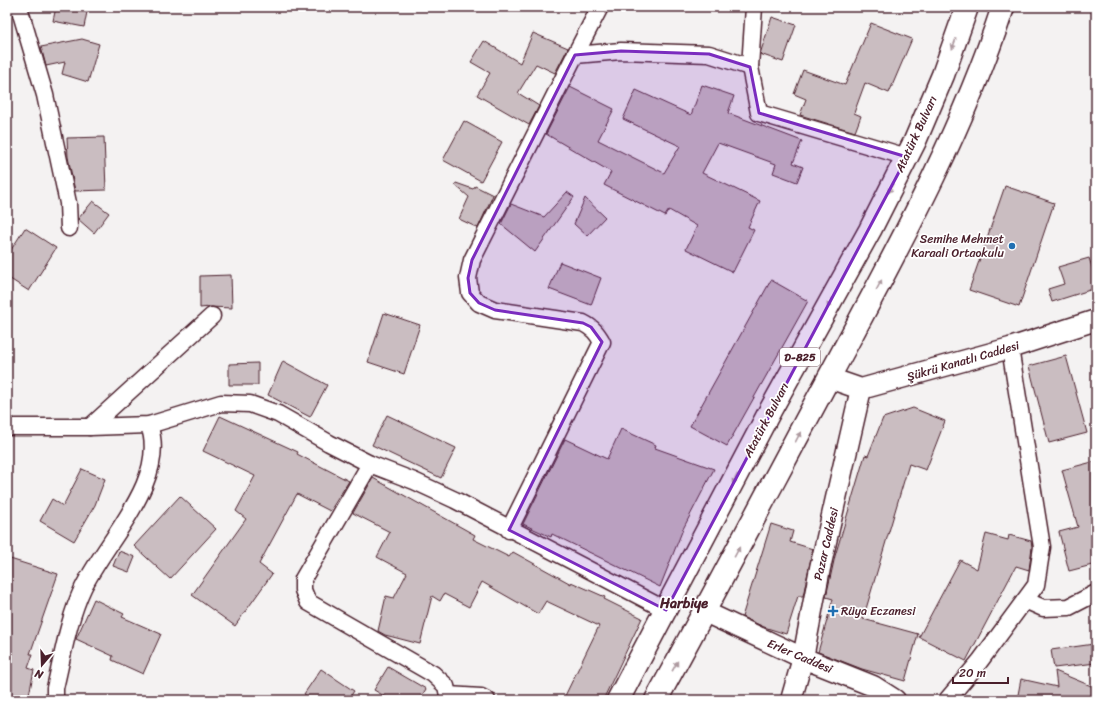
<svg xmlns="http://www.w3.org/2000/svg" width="1103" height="707" font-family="Sriracha,sans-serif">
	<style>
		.building { fill: #cabdc1; stroke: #4a1f2b }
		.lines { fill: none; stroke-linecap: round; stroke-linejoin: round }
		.minor-casing { stroke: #4a1f2b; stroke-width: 19 }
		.tertiary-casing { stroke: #4a1f2b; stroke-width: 23 }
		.trunk-casing { stroke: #4a1f2b; stroke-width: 25 }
		.minor { stroke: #fff; stroke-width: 16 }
		.tertiary { stroke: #fff; stroke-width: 20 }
		.trunk { stroke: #fff; stroke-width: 22 }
		.oneway { fill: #ae9aa0 }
		.marked { fill: #7b2cbf; fill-opacity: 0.2; stroke: #7b2cbf; stroke-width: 3; stroke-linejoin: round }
		.poi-dot { fill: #1f6fb2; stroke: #fff; stroke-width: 1.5 }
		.labels { text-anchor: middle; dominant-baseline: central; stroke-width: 3.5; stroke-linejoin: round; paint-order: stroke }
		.shield { fill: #fff; stroke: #80626b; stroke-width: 1 }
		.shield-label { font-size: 11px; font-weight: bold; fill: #4a1f2b }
		.street-label { font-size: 12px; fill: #4a1f2b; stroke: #fff }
		.poi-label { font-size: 12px; fill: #4a1f2b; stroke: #fff; text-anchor: end }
		.quarter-label { font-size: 14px; font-weight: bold; fill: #4a1f2b; stroke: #fff }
	</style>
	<rect width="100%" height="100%" fill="#f4f2f2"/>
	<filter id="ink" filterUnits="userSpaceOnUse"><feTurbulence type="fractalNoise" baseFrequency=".025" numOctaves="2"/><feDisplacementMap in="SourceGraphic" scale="8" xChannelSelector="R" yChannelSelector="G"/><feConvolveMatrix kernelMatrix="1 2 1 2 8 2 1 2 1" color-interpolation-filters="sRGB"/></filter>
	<g filter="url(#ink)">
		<g class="building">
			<polygon points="56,7 88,7 84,27 53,21"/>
			<polygon points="772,17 796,25 783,62 760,54"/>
			<polygon points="871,23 912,39 889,93 865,83 854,113 861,116 855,132 800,115 806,99 794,94 803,70 845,85"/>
			<polygon points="533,33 568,48 555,73 536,64 518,93 539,106 529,125 477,95 490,73 471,62 484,41 520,63"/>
			<polygon points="82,39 99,44 88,82 62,74 65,62 46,66 41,47"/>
			<polygon points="702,85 734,96 728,113 802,141 793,163 803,167 797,182 773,173 776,164 718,143 702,173 760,201 748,227 754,230 733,272 686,249 697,226 669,210 665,216 604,185 611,172 546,134 570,87 614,109 598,140 664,173 680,146 623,119 636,90 691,115"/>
			<polygon points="464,121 502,142 481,181 443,160"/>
			<polygon points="104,137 106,190 75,191 68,157 67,138"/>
			<polygon points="456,183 473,189 475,186 493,195 478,228 459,219 469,197 455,185"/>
			<polygon points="1005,186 1054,203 1019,307 969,290"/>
			<polygon points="567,192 574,197 535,252 501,224 511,204 544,217"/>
			<polygon points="585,198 605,217 587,236 574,224"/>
			<polygon points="93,201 109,213 94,233 78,219"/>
			<polygon points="25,228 56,248 29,291 7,277 7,256"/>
			<polygon points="1089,258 1096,279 1096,288 1052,302 1048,289 1064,284 1058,267"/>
			<polygon points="560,262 601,278 591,305 549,289"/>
			<polygon points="231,275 232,308 210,307 200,308 200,276"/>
			<polygon points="771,280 808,301 727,446 690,426"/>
			<polygon points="384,313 420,325 404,374 368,362"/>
			<polygon points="1066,356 1087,433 1049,443 1029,366"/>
			<polygon points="283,361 327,385 310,417 268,395"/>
			<polygon points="258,363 258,385 229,385 229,364"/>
			<polygon points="913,408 945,421 926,470 909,464 863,619 918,634 905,681 862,669 818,652 833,599 826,597 835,556 865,455 868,456 883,418"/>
			<polygon points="387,415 456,448 441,478 372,445"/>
			<polygon points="220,416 298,452 297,454 349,481 330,511 297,494 259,564 272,574 235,626 192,595 246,519 236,511 255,476 203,451"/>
			<polygon points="621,429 656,445 655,448 714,469 683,529 660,587 552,534 551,537 523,524 565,439 607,459"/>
			<polygon points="1096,461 1096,564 1069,571 1059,532 1078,527 1062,470"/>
			<polygon points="82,469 105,479 95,505 74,541 40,521 52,499 63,506"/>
			<polygon points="373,478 475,535 473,539 509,557 513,552 571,584 571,582 605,597 604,599 642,618 603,700 563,700 599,626 546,601 538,614 482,582 469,607 444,594 440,601 432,596 420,644 385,635 378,631 386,596 394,598 407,573 377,557 390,532 353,513"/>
			<polygon points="180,496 216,529 170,579 134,546"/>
			<polygon points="771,524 793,531 790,542 813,549 803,596 798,596 786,634 764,627 742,617"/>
			<polygon points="986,534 1008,540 1009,535 1031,541 1032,547 1029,570 1016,566 966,661 919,637 960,560 977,569"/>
			<polygon points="119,551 135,557 129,572 113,566"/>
			<polygon points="7,558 58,574 30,654 33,654 28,668 34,670 28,700 7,700"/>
			<polygon points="94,599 124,614 122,617 161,634 143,674 112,660 113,656 76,639"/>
			<polygon points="1094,644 1096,663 1054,668 1051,650"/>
			<polygon points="388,667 426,689 419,700 391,700 374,690"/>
			<polygon points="321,669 354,691 348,700 313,700 304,694"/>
			<polygon points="1055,671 1096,688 1096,700 1017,700 1021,679 1057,687"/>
		</g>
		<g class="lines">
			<defs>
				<g id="minor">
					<polyline points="19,7 45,95 68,203 69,228"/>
					<polyline points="754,7 750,67 759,113 907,157"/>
					<polyline points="575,55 600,7"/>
					<polyline points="7,427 90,427 149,425 221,403 250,404 278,414 329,443 370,464 414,481 455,500 666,610"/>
					<polyline points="90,427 212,316"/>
					<polyline points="370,464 303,579 303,590 308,602 433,674 446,686 449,700"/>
					<path d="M 509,530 L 602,342 C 597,333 593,328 583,323 L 495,310 L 479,303 L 470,293 L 468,278 L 472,260 L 575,55 L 621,51 L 709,54 L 750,67"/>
					<polyline points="1025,600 1043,608 1069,607 1096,593"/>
					<polyline points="448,695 481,697 487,700"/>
					<path d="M 55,700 L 55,688 C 63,655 68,620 83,588 C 106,540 169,480 149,425"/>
					<polyline points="947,700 980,661 1036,585 1042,547 1010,348"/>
				</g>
				<g id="tertiary">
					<polyline points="829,378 861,389 1010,348 1096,320"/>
					<polyline points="705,612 803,658 873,686 895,700"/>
					<polyline points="791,700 803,658 820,568 861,389"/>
				</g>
				<g id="trunk">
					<polyline points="618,700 771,409 870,230 915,141 943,75 967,7"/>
					<path d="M 656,700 C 716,591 774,480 833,370 C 896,252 961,135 1003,7"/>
				</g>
			</defs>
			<use href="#minor" class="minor-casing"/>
			<use href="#tertiary" class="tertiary-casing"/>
			<use href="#trunk" class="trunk-casing"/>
			<use href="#minor" class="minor"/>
			<use href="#tertiary" class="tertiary"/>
			<use href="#trunk" class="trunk"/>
		</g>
		<defs><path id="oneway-solid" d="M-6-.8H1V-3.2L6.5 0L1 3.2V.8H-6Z"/></defs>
		<g class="oneway">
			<use href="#oneway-solid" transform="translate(954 44) rotate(110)"/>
			<use href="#oneway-solid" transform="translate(891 188) rotate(117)"/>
			<use href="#oneway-solid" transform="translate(879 285) rotate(-62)"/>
			<use href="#oneway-solid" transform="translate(830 303) rotate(119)"/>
			<use href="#oneway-solid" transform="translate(798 437) rotate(-62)"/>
			<use href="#oneway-solid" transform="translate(735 479) rotate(118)"/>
			<use href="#oneway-solid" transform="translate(737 552) rotate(-62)"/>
			<use href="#oneway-solid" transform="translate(675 666) rotate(-61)"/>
		</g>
	</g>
	<path class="marked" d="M 621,51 L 709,54 L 750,67 L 759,113 L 907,157 L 666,610 L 509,530 L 602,342 L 591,327 L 583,323 L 495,310 L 479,303 L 470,293 L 468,278 L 472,260 L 575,55 Z"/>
	<g class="poi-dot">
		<circle cx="1012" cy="246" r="4"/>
		<path d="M831 605h4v4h4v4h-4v4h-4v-4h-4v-4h4z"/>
	</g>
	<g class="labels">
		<rect class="shield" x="780" y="348" width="40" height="18" rx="3"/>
		<g class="shield-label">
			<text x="800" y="357">D-825</text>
		</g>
		<g class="street-label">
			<text transform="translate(916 134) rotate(-65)">Atatürk Bulvarı</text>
			<text transform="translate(963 361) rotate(-16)">Şükrü Kanatlı Caddesi</text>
			<text transform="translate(766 420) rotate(-62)">Atatürk Bulvarı</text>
			<text transform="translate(826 544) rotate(-77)">Pazar Caddesi</text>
			<text transform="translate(800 656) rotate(23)">Erler Caddesi</text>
		</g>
		<g class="poi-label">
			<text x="1004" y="239">Semihe Mehmet<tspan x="1004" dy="14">Karaali Ortaokulu</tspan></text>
			<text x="841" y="611" text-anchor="start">Rüya Eczanesi</text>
		</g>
		<g class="quarter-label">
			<text x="684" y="603">Harbiye</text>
		</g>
	</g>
	<rect width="1103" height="707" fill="none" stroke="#fff" stroke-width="24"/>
	<rect x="12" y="12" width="1079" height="683" fill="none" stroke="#4a1f2b" stroke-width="1.5" filter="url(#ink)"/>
	<g transform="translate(42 665) rotate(199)" stroke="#ffffff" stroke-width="3" paint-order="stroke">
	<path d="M0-3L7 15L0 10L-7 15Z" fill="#4a1f2b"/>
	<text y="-6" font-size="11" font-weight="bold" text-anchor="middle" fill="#4a1f2b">N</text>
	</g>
	<path d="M953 677v6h55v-6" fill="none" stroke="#4a1f2b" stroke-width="2"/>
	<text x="959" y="677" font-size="12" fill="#4a1f2b" stroke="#ffffff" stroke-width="3" paint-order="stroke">20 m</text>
</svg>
